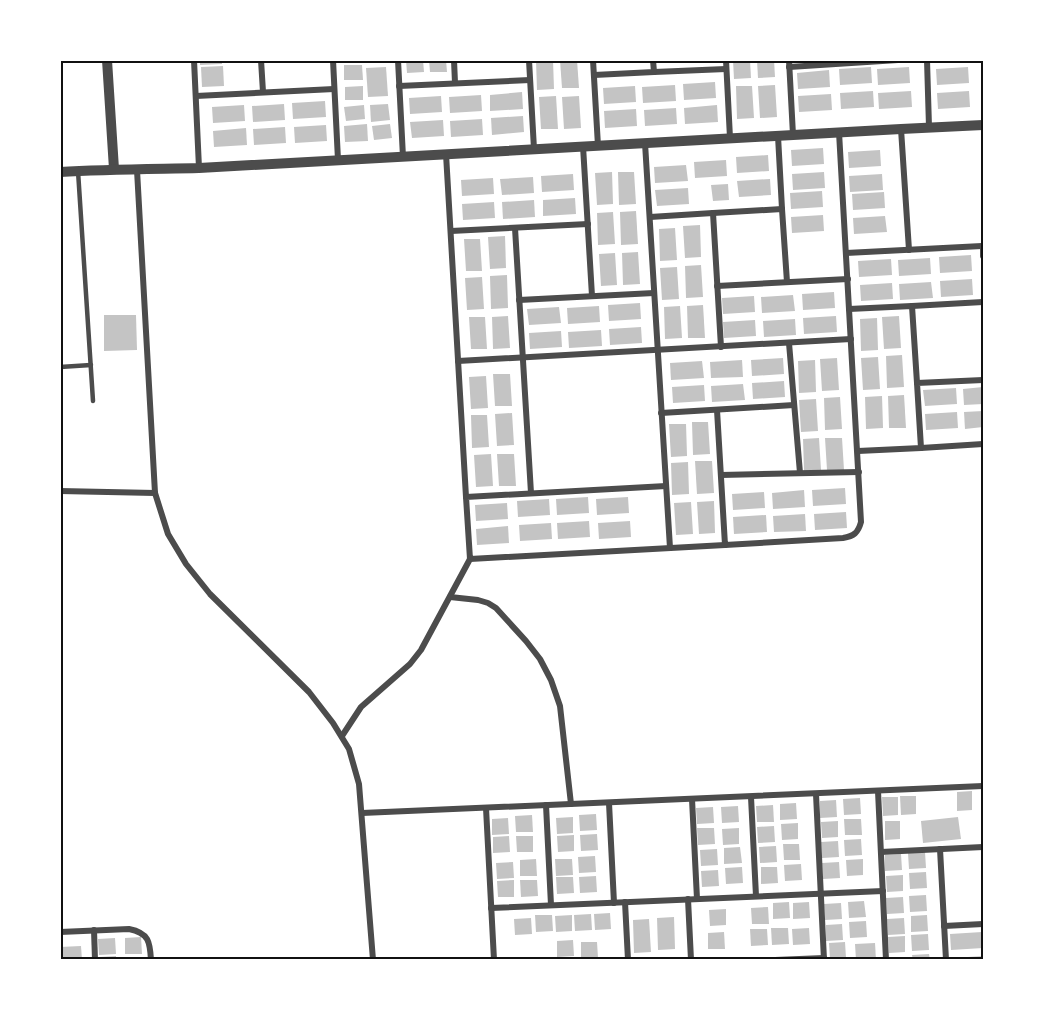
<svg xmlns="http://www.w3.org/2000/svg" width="1043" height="1020" font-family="'Fira Sans',sans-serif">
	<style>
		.building { fill: #c4c4c4 }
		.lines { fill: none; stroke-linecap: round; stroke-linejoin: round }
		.service { stroke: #4c4c4c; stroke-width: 4.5 }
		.minor { stroke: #4c4c4c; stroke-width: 6 }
		.tertiary { stroke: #4c4c4c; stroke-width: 10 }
		.neatline { fill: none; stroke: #111; stroke-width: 2 }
	</style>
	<rect width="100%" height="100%" fill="#fff"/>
	<g class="building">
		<polygon points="200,60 222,60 222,64 200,65"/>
		<polygon points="225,60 247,60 247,62 225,63"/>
		<polygon points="406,60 423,60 424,72 407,73"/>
		<polygon points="429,60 446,60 447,72 430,72"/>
		<polygon points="536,60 553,60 554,89 537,90"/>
		<polygon points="560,60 577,60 579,88 562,88"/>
		<polygon points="733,60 750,60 751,78 734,79"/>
		<polygon points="757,60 774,60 775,77 758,78"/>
		<polygon points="344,65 362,65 363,80 344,80"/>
		<polygon points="223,66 224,86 202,87 201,67"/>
		<polygon points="386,67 388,96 368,97 366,68"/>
		<polygon points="871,67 872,83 840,85 839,69"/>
		<polygon points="909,67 910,83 878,85 877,69"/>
		<polygon points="968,67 969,83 937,85 936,69"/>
		<polygon points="829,70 830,87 798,89 797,73"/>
		<polygon points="715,82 716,98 684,100 683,84"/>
		<polygon points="675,85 676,101 643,103 642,87"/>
		<polygon points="775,85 777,117 760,118 758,86"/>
		<polygon points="363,86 363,100 345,100 345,87"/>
		<polygon points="635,86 636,102 604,104 603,88"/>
		<polygon points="736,86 752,86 754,118 737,119"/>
		<polygon points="873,91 874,107 841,109 840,93"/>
		<polygon points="911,91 912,107 879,109 878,93"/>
		<polygon points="969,91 970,107 938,109 937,93"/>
		<polygon points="522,92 523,109 490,111 490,95"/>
		<polygon points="831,94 832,110 799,112 798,96"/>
		<polygon points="481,95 482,111 450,113 449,97"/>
		<polygon points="441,96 442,112 410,114 409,98"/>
		<polygon points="556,96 558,129 541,129 539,97"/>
		<polygon points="579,96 581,128 564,129 562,97"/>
		<polygon points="325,101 326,117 293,119 292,103"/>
		<polygon points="284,104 285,120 253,122 252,106"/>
		<polygon points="388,104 390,120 371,122 370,105"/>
		<polygon points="244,105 245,121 213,123 212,107"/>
		<polygon points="364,105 365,119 346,121 344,107"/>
		<polygon points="717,105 718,122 685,124 684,108"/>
		<polygon points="676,108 677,124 645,126 644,110"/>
		<polygon points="636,109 637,126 605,128 604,111"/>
		<polygon points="523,116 524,132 492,135 491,118"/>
		<polygon points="482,119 483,135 451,137 450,121"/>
		<polygon points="443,120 444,136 412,138 410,122"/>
		<polygon points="367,124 368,141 345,142 344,126"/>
		<polygon points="390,124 392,138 374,140 372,126"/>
		<polygon points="326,125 327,141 295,143 294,127"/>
		<polygon points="285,127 286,143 254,145 253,129"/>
		<polygon points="246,128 247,145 214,147 213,131"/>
		<polygon points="823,148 824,164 792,166 791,150"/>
		<polygon points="880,150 881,166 849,168 848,152"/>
		<polygon points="768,155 769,171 737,173 736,157"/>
		<polygon points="726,160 727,176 695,178 694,162"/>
		<polygon points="686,165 688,181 655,183 654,167"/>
		<polygon points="612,172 613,204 597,205 595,173"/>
		<polygon points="618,172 634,172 636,204 619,205"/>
		<polygon points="824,172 825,188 793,190 792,174"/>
		<polygon points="573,174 574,190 542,192 541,176"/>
		<polygon points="882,174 883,190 850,192 849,176"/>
		<polygon points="533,177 534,193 502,195 500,179"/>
		<polygon points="493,178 494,194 462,196 461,180"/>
		<polygon points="770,179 771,195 739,197 737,181"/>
		<polygon points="728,184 729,200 713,201 711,185"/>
		<polygon points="688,188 689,204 657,206 655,190"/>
		<polygon points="822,191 823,207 791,209 790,193"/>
		<polygon points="884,192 885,208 853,210 852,194"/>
		<polygon points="575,198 576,214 543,216 543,200"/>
		<polygon points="534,200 535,217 503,219 502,202"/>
		<polygon points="494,202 495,218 463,220 462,204"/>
		<polygon points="636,211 638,244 621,245 620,212"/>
		<polygon points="613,212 615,244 598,245 597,213"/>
		<polygon points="823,215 824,231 792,233 791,217"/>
		<polygon points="885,216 887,232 854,234 853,218"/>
		<polygon points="700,225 701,257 685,258 683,226"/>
		<polygon points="675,228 677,260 660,261 659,229"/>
		<polygon points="505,236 506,268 490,269 488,237"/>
		<polygon points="464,239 480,239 482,271 466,271"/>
		<polygon points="638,252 640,284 623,285 622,253"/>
		<polygon points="615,253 617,285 601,286 599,254"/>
		<polygon points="971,255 972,271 940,273 939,257"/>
		<polygon points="930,258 931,274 899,276 898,260"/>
		<polygon points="891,259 892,275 859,277 858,261"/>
		<polygon points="701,265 703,297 686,298 685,266"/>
		<polygon points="677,267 679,299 662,300 660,268"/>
		<polygon points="507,275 508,308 491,309 490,276"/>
		<polygon points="482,277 484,309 467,310 465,278"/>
		<polygon points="972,279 973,295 941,297 940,281"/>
		<polygon points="931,282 933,298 900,300 899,284"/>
		<polygon points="892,283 893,299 861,301 860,285"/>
		<polygon points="834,292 835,308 803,310 802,294"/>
		<polygon points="793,295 795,311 762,313 761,297"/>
		<polygon points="754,296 755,312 723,314 722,298"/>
		<polygon points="640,303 641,319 609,321 608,305"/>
		<polygon points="703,305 705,338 688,338 687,306"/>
		<polygon points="599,306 600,322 568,324 567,308"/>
		<polygon points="680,306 682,338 665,339 664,307"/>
		<polygon points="559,307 561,323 529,325 527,309"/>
		<polygon points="104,315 136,315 137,350 104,351"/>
		<polygon points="508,316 510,348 493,349 492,317"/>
		<polygon points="836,316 837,332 804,334 803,318"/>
		<polygon points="899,316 901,348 884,349 882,317"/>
		<polygon points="469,317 485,317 487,349 471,349"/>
		<polygon points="877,318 878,350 861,351 860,319"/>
		<polygon points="795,319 796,335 764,337 763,321"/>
		<polygon points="755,320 756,336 724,338 723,322"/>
		<polygon points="641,327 642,343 610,345 609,329"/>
		<polygon points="601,330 602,346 569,348 568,332"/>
		<polygon points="561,331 562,347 530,349 529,333"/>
		<polygon points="902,355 904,387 887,388 886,356"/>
		<polygon points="878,357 880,389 863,390 861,358"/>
		<polygon points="783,358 784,374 752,376 751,360"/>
		<polygon points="837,358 839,390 822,391 820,359"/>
		<polygon points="742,360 743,377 711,378 710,362"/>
		<polygon points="815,360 816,392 799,393 798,361"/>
		<polygon points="702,361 704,378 671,380 670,363"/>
		<polygon points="493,374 510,374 512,406 495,406"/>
		<polygon points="486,376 488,408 471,409 469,377"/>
		<polygon points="784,381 785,397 753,399 752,383"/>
		<polygon points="743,384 745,400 712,402 711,386"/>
		<polygon points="704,385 705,401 673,403 672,387"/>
		<polygon points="983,387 983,404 964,405 963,389"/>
		<polygon points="956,388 957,404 925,406 923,390"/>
		<polygon points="904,395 906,428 889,428 888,396"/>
		<polygon points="882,396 883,428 866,429 865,397"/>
		<polygon points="840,397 842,429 825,430 824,398"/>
		<polygon points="816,399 818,431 801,432 799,400"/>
		<polygon points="983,411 983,427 965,429 964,412"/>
		<polygon points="957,412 958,428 926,430 925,414"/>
		<polygon points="512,413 514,445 497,446 495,414"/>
		<polygon points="471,415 487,415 489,447 472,448"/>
		<polygon points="692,422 708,422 710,454 693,455"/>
		<polygon points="669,424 686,424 687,456 671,457"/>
		<polygon points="819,438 821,470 804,471 803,439"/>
		<polygon points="825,438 842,438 844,470 827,470"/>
		<polygon points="491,454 493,486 476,487 474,455"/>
		<polygon points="497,454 514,454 516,486 499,486"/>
		<polygon points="695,461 712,461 714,493 697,494"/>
		<polygon points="688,462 689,494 672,495 671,463"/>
		<polygon points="845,488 846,504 813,506 812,490"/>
		<polygon points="804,490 805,507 773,509 772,493"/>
		<polygon points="764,492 765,508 733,510 732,494"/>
		<polygon points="588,497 589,513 557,515 556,499"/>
		<polygon points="628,497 629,513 597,515 596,499"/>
		<polygon points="549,499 550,515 518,517 517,501"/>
		<polygon points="714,501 715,533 699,534 697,502"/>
		<polygon points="691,502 693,534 676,535 674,503"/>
		<polygon points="507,503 508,519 476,521 475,505"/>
		<polygon points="846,512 847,528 815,530 814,514"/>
		<polygon points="805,514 806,531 774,532 773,516"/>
		<polygon points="766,515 767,532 734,534 733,517"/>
		<polygon points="589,521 590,537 558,539 557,523"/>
		<polygon points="630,521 631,537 599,539 598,523"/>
		<polygon points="551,523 552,539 520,541 519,525"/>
		<polygon points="508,526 509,543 477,545 476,529"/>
		<polygon points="972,791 972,810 957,811 957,792"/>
		<polygon points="900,796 916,796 916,814 901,815"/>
		<polygon points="882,797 898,797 898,815 883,816"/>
		<polygon points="860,798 861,814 844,815 843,799"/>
		<polygon points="836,800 837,817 820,818 820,801"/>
		<polygon points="796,803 797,819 780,820 780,804"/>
		<polygon points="773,805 774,822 757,822 756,806"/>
		<polygon points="738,806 739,822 722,823 721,807"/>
		<polygon points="713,807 714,823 697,824 696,808"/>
		<polygon points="596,814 597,830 580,831 579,815"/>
		<polygon points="532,815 533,832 516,832 515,816"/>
		<polygon points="573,817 573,833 557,834 556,818"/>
		<polygon points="958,817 961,839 923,843 921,821"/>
		<polygon points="508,818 509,834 492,835 492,819"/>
		<polygon points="844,819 861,819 862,835 845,835"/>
		<polygon points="838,821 838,837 822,838 821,822"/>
		<polygon points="885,821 900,821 900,839 885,840"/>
		<polygon points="798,823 798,839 782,840 781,824"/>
		<polygon points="774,826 775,842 758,843 757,827"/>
		<polygon points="697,828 714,828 715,844 698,845"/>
		<polygon points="739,828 739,844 723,845 722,829"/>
		<polygon points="597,834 598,850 581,851 580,835"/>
		<polygon points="574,835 574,851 558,852 557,836"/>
		<polygon points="509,836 510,852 493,853 493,837"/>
		<polygon points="516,836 533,836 533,852 517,852"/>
		<polygon points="861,839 862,855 845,856 844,840"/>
		<polygon points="838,841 839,857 822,858 821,842"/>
		<polygon points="783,844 799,844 800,860 784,860"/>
		<polygon points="776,846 777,862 760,863 759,847"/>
		<polygon points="740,847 742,863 724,864 724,848"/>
		<polygon points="717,849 718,865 701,866 700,850"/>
		<polygon points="925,852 926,868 909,869 908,853"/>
		<polygon points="901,854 902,870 885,871 885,855"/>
		<polygon points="595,856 596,872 579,873 578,857"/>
		<polygon points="536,859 537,876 520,876 520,860"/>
		<polygon points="555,859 572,859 573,875 556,876"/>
		<polygon points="863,859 863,875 847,876 846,860"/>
		<polygon points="513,862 514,878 497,879 496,863"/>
		<polygon points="839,862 840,878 823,879 822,863"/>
		<polygon points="801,864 802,880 785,881 784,865"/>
		<polygon points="742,867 743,883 726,884 725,868"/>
		<polygon points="761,867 777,867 778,883 761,884"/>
		<polygon points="718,870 719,886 702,887 701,871"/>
		<polygon points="926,872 927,888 910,889 909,873"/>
		<polygon points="903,875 903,891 887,892 886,876"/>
		<polygon points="596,876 597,892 580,893 579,877"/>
		<polygon points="556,877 573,877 574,893 557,894"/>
		<polygon points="514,880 514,897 498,897 497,881"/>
		<polygon points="520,880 537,880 538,896 521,897"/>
		<polygon points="926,895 927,911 910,912 909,896"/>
		<polygon points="903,897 904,913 887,914 886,898"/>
		<polygon points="864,901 866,917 849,918 848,902"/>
		<polygon points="789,902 790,918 773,919 773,903"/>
		<polygon points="809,902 810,918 793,919 793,903"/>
		<polygon points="841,903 842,919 825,920 824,904"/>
		<polygon points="768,907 769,924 752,924 751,908"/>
		<polygon points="726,909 726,925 710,926 709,910"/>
		<polygon points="610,913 611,929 595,930 594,914"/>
		<polygon points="591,914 592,930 575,931 574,915"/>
		<polygon points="535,915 552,915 553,931 536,932"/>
		<polygon points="572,915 572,931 556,932 555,916"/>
		<polygon points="927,915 928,931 911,932 911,916"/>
		<polygon points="674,917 675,949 658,950 657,918"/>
		<polygon points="531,918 532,934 515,935 514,919"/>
		<polygon points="904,918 905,934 888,935 887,919"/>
		<polygon points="649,919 651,952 634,953 633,920"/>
		<polygon points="866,921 867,937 850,938 849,922"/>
		<polygon points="842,924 843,940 826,941 826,925"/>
		<polygon points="771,928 788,928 789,944 772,945"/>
		<polygon points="809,928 810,944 793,945 792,929"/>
		<polygon points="750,929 767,929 768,945 751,946"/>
		<polygon points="724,932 725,949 708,949 708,933"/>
		<polygon points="982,932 983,948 951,950 950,934"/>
		<polygon points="928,934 929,950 912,951 911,935"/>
		<polygon points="905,936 905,952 889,953 888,937"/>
		<polygon points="141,937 142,954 125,954 125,938"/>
		<polygon points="115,938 116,954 99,955 98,939"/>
		<polygon points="573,940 574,956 557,957 557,941"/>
		<polygon points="581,942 597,942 598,958 581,959"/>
		<polygon points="845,942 846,958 830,959 829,943"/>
		<polygon points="875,943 876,960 856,960 855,944"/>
		<polygon points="81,946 82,960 60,960 60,947"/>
		<polygon points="929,954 930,960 913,960 912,955"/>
		<polygon points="116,956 116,960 99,960 99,957"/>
		<polygon points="983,956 983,960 952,960 952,958"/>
	</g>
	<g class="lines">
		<g class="service">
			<polyline points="78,171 93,401"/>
			<polyline points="60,367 91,365"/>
		</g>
		<g class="minor">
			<polyline points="194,60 199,168"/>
			<polyline points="261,60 263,92"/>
			<polyline points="333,60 338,160"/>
			<polyline points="398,60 403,157"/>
			<polyline points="454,60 455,83"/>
			<polyline points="529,60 534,149"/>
			<polyline points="593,60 598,146"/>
			<polyline points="726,60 730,138"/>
			<polyline points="789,60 793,135"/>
			<polyline points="927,60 929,127"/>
			<polyline points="789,67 898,60"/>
			<polyline points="654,72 726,69"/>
			<polyline points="594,75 654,72 653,60"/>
			<polyline points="399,86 530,80"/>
			<polyline points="196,96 334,89"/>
			<polyline points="901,129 909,250"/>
			<polyline points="778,136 782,209"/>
			<polyline points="645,143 670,548"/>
			<polyline points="583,146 592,296"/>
			<polyline points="446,154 466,497"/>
			<polyline points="137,170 155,493 168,534 186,564 210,594 309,692 333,723 349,749 359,784 373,960"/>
			<polyline points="713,213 782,209 787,282"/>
			<polyline points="650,217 713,213 721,347"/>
			<polyline points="515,228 531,493"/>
			<polyline points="451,231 588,224"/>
			<polyline points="983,246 983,256"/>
			<polyline points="846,253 982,246"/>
			<polyline points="717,286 848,279"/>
			<polyline points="519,300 654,293"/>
			<polyline points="912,306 983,302"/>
			<polyline points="849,309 912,306 917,383"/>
			<polyline points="789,343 800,473"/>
			<polyline points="458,361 851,339"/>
			<path d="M 717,410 L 725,545 L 843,538 C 854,536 858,533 861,522 L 839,132"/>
			<polyline points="661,413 794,405"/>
			<polyline points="921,448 983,444"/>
			<polyline points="858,451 921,448 917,383 983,380"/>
			<polyline points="721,475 859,472"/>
			<polyline points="666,486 466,497 470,559 725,545"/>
			<polyline points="60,491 155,493"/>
			<polyline points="450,597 478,600 488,603 496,608 526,641 540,659 551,680 560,706 571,804"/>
			<polyline points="342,736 361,707 410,664 421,650 470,559"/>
			<polyline points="878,791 886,960"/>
			<polyline points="816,794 824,960"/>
			<polyline points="751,797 756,896"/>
			<polyline points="692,799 697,899"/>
			<polyline points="609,803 614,903"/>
			<polyline points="546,805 551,905"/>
			<polyline points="486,808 494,960"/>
			<polyline points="362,813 983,786"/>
			<polyline points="940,849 946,960"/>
			<polyline points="881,852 983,847"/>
			<polyline points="688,899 691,960"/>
			<polyline points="625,902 628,960"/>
			<polyline points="491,908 883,891"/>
			<polyline points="944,926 983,924"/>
			<polyline points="94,930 95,960"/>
			<path d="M 60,932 L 129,929 C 149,933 150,942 151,960"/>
			<polyline points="775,960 824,958"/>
		</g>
		<g class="tertiary">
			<polyline points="107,60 114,169"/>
			<path d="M 60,172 C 106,169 153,169 199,168 L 901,129 L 983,125"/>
		</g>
	</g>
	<rect width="1043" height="1020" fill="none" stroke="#ffffff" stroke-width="123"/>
	<rect x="62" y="62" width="920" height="896" class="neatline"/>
</svg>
